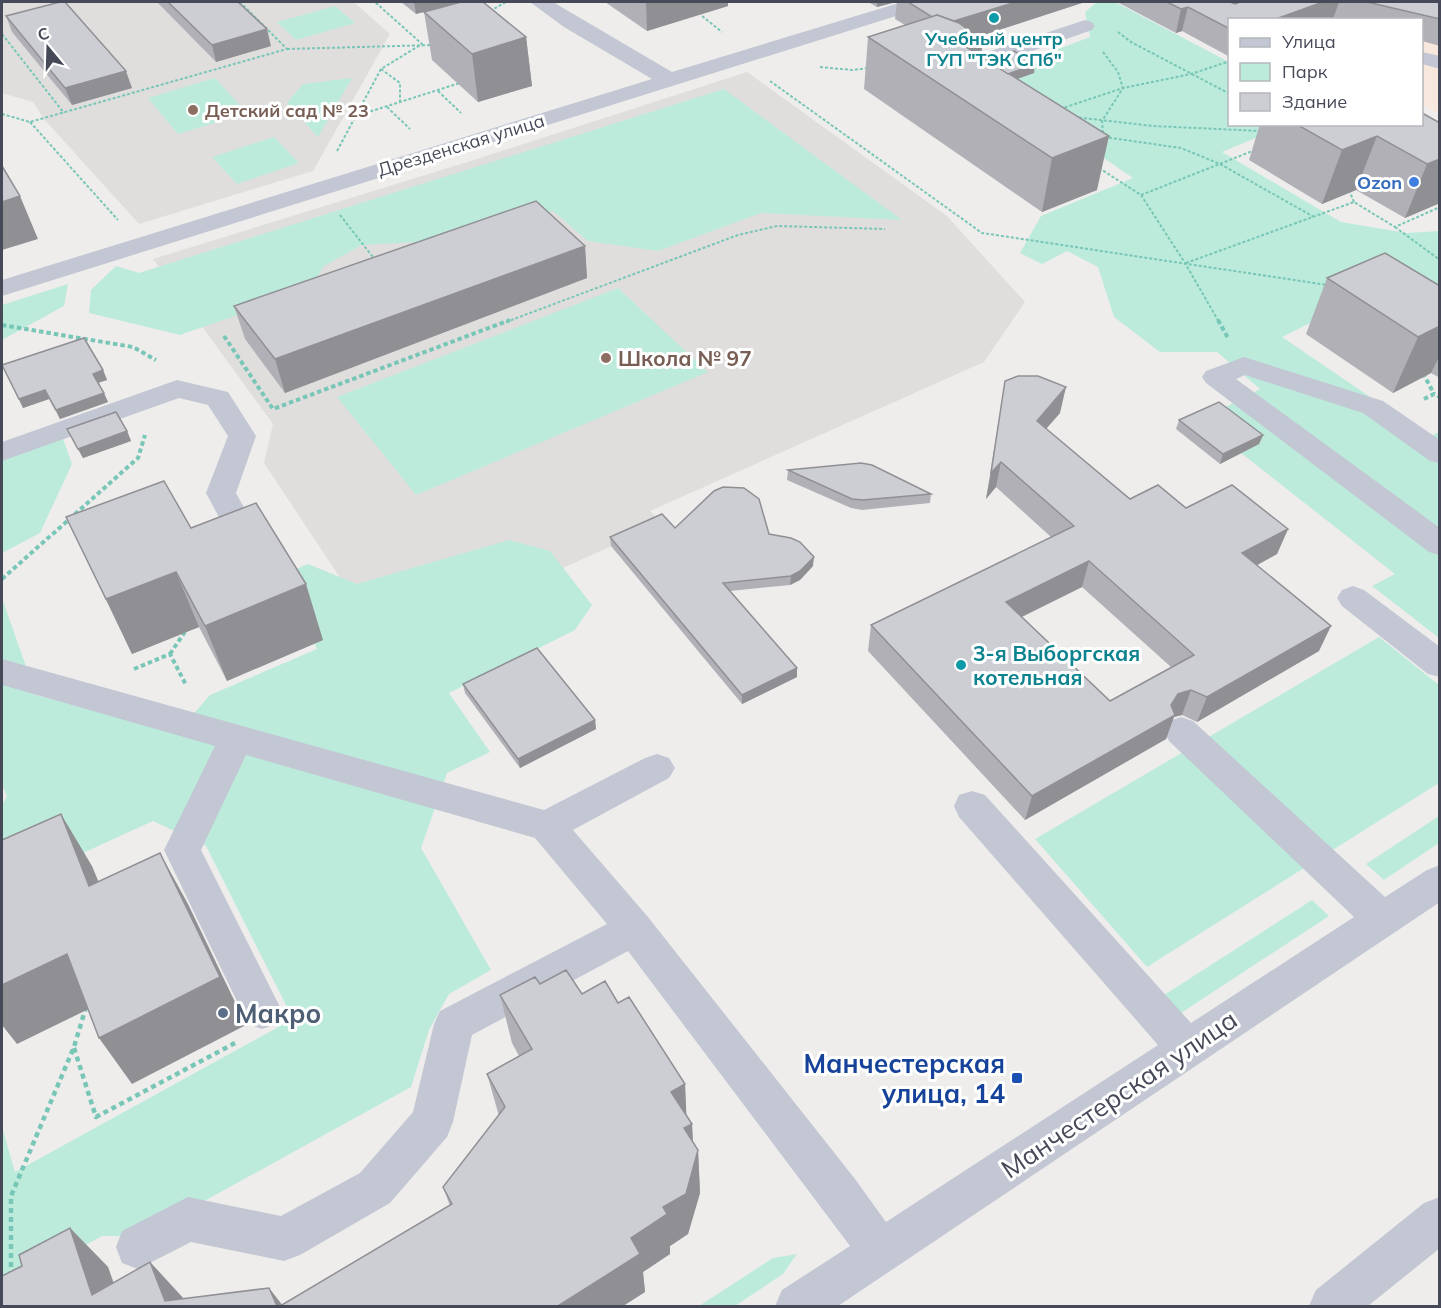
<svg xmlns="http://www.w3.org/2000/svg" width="1441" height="1308" font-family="Mulish,sans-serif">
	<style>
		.education { fill: #e0dedd }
		.medical { fill: #f8e7dd }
		.green { fill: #bcebdc }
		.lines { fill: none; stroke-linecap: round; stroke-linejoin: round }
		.path-far2 { stroke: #77c6b6; stroke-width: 2; stroke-dasharray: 3 2; stroke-linecap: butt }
		.path-far1 { stroke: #77c6b6; stroke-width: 4; stroke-dasharray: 4.5 3; stroke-linecap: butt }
		.path { stroke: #77c6b6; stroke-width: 4.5; stroke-dasharray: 5 4; stroke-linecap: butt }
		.minor { fill: #c3c7d3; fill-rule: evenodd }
		.wall { fill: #b0b0b6; fill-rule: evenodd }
		.shaded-wall { fill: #909094 }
		.building { fill: #cdcdd4; stroke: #909094; stroke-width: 1.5; fill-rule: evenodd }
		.culture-dot { fill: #0f9aa8; stroke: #fff; stroke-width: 2 }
		.education-dot { fill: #8d6e63; stroke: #fff; stroke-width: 2 }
		.shop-dot { fill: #3f7fe0; stroke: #fff; stroke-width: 2 }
		.service-dot { fill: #5c6f8a; stroke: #fff; stroke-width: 2 }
		.transit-dot { fill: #1a4fb4; stroke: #fff; stroke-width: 2 }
		.labels { text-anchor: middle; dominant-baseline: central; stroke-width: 6; stroke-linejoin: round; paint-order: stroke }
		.far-culture-label { font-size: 18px; font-weight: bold; fill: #0d838f; stroke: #fff }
		.far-education-label { font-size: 18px; font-weight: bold; fill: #785e54; stroke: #fff; text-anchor: start }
		.far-street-label { font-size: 18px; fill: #464a58; stroke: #fff }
		.far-shop-label { font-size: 18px; font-weight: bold; fill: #366cbe; stroke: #fff; text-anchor: end }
		.education-label { font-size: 21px; font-weight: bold; fill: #785e54; stroke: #fff; text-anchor: start }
		.culture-label { font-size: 21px; font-weight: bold; fill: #0d838f; stroke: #fff; text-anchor: start }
		.near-service-label { font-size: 26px; font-weight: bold; fill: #4e5e75; stroke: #fff; text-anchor: start }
		.near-transit-label { font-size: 26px; font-weight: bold; fill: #164399; stroke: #fff; text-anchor: end }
		.near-street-label { font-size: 26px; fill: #464a58; stroke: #fff }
	</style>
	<rect width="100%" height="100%" fill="#efedec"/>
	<g class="education">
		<polygon points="2,2 354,2 390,34 313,171 139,224 44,119 33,102 2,93"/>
		<polygon points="747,72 947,216 1025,302 984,362 650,511 663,523 386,647 264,463 273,424 153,259 477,159"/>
	</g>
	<polygon class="medical" points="1439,2 1439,114 1422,104 1422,20 1266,19"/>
	<g class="green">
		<polygon points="1097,2 1115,2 1229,62 1230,124 1287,125 1222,152 1341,222 1407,233 1439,231 1439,297 1405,276 1282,337 1429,437 1439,432 1439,638 1372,586 1395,574 1241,453 1259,444 1216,412 1260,389 1217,352 1160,352 1114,317 1098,267 1067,251 1042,264 1020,253 1041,216 1133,178 1013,96 1019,64 1090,37 1085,12"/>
		<polygon points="335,6 355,23 296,40 277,22"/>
		<polygon points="215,78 247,113 178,134 148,98"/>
		<polygon points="352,78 318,137 287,103 303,84"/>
		<polygon points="724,89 902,220 761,213 658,251 588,241 553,211 455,240 362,245 324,266 309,290 180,335 89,313 91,290 116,266 139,273"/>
		<polygon points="274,137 299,163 237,184 212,157"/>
		<polygon points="68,284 64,306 2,340 2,305"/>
		<polygon points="618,288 708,372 416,495 337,397"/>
		<polygon points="62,436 72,464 40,533 2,553 2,458"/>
		<polygon points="509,540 550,551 592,605 575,630 449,693 490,752 447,773 421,848 491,970 449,994 429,1030 411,1087 141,1236 102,1236 22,1281 2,1280 2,1127 15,1172 293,1019 206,846 153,821 2,890 2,805 7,796 2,785 2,598 36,695 177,733 210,695 317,649 284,574 308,564 357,584"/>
		<polygon points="1379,637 1439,685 1439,783 1147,967 1035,839"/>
		<polygon points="1439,816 1439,843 1384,880 1366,864"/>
		<polygon points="1312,900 1329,916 1178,1015 1161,997"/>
		<polygon points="797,1254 783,1274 735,1306 699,1306 773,1258"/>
	</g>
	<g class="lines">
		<g class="path-far2">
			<polyline points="697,2 702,16 722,32"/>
			<polyline points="490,11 506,2"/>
			<polyline points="1118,32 1131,42 1230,94"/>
			<polyline points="2,34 64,113"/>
			<polyline points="287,49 434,45"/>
			<polyline points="1103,52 1118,72 1123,88 1102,121 1103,135"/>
			<polyline points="820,67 852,70 870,68"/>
			<polyline points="381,69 400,83 400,102"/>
			<polyline points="770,81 982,233 1327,285"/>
			<polyline points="438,91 461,113"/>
			<polyline points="387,107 410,129"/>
			<polyline points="1060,109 1123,88 1191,74 1230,61"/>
			<polyline points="2,114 30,122 287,49 240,2"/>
			<polyline points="356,116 463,82"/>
			<polyline points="1074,117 1153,126 1261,131"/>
			<polyline points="30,122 118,220"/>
			<polyline points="1104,137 1181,148 1220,164 1314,217"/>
			<polyline points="337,151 381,69 422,44 375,2"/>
			<polyline points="1099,168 1141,195 1185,263 1219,322"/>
			<polyline points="1349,190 1354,202"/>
			<polyline points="1141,195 1255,150"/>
			<polyline points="340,215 376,261"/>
			<polyline points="1395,227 1440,260"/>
			<polyline points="1186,263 1354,202 1395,227 1440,207"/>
			<polyline points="506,322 738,235 777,226 885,229"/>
		</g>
		<g class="path-far1">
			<polyline points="1218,320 1228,338"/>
			<polyline points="2,325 133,347 156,360"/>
			<polyline points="224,336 273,409 510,320"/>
			<polyline points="1423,373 1434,394"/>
			<polyline points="1424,399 1434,394 1440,397"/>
			<polyline points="2,579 138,458 145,435"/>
			<polyline points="170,654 186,630"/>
			<polyline points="134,669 170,654 186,685"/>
		</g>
		<g class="path">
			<polyline points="74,1048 96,1117 235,1043"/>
			<polyline points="11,1276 11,1196 74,1047 86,1007"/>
		</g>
		<g class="minor">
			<polygon points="530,2 553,2 672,72 902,2 931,2 928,6 2,296 2,280 652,79 564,27"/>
			<polygon points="1085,20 1092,22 1095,26 1092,30 970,73 962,74 954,73 951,68 954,63"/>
			<polygon points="1422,52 1440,56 1440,69 1422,64"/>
			<polygon points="1244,357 1383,401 1440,440 1440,463 1430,461 1363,413 1245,375 1236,379 1440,528 1440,555 1429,552 1206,383 1202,377 1206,371"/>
			<polygon points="177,380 228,392 256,436 236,493 265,546 261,554 250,557 239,554 206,493 228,436 208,405 179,398 2,461 2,442"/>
			<polygon points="1353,586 1364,590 1440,647 1440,677 1428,674 1342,606 1337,598 1342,590"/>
			<polygon points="2,659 544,810 645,758 657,754 669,758 675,768 669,778 573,830 648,917 855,1179 886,1222 1158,1045 959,817 954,806 959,795 972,791 985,795 1191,1023 1354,917 1169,741 1164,731 1169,721 1181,717 1193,721 1385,897 1427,870 1440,865 1440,902 838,1306 775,1306 782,1290 850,1246 628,951 472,1035 453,1122 447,1137 390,1203 300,1255 284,1261 191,1242 138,1269 122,1263 116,1247 122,1231 188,1197 281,1216 360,1173 413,1112 434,1024 440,1011 607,924 535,838 246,755 201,850 282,1011 276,1024 262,1029 248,1024 164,850 215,746 2,685"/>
			<polygon points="1440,1197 1440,1248 1368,1306 1309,1306 1316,1290 1424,1203"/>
		</g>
	</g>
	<g class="wall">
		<polygon points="157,2 238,2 271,46 216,62"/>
		<polygon points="401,2 460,2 526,37 532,86 478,102 432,60 424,12 416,14"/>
		<polygon points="605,2 728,2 728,6 647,31"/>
		<polygon points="868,2 896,2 877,7"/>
		<polygon points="897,2 1085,2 977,37 981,56 987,60 1034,73 1017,79 1097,190 1042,212 864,89 868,37 905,25 895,19"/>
		<polygon points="1117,2 1440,2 1440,46 1422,41 1422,20 1230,20 1230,57 1182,31 1176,33"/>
		<polygon points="6,16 132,88 72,105 12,32"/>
		<polygon points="1440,123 1440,203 1405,218 1356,190 1322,204 1249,160 1260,124 1422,124"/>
		<polygon points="585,246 587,278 285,393 245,339 234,306"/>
		<polygon points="1327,278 1440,286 1440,378 1431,373 1393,393 1306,334"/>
		<polygon points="2,365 103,370 107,380 98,383 108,402 60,419 49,399 23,408"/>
		<path d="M 1005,381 L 1060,413 L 1046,429 L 1130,499 L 1186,508 L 1288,529 L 1277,554 L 1257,565 L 1319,651 L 1197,722 L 1182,715 L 1174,717 L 1166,739 L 1025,820 L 868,651 L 871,625 L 1051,537 L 996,487 L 986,499 ZM 1082,587 L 1171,667 L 1110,701 L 1022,617 Z"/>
		<polygon points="1179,420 1263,435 1259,444 1220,464 1176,429"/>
		<polygon points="67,429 127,431 131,441 83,458"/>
		<polygon points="788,470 931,494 930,503 862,510 851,508 787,480"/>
		<polygon points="66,517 191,528 323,640 227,681 199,627 132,654"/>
		<polygon points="675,528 769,534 813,566 800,580 790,585 730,591 797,668 797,677 742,704 611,546 610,537"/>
		<polygon points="463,684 595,720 596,729 520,768 465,693"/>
		<polygon points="540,984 618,1003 685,1084 686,1115 692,1124 693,1141 698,1150 700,1193 688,1234 670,1246 670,1254 643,1272 645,1292 623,1306 2,1306 22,1266 70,1228 108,1267 114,1283 150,1262 184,1299 269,1288 282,1305 450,1206 443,1187 499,1116 487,1074 519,1056 512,1043 500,995"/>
	</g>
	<g class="shaded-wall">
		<polygon points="414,2 460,2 416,14"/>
		<polygon points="646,2 728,2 728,6 647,31"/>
		<polygon points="877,2 896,2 877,7"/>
		<polygon points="1016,2 1085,2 941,49 944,24"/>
		<polygon points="1323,2 1339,2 1333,19 1273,20"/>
		<polygon points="1188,7 1182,31 1176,33 1181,9"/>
		<polygon points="267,29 271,46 216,62 212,45"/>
		<polygon points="526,37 532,86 478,102 472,54"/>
		<polygon points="983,41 976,93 966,47"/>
		<polygon points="1035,64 1034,73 1000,85 1001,76"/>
		<polygon points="126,71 132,88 72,105 65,88"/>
		<polygon points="1109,136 1097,190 1042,212 1052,158"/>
		<polygon points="1377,136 1356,190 1322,204 1342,150"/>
		<polygon points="1440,159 1440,203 1405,218 1427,164"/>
		<polygon points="20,196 38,239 2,250 2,202"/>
		<polygon points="585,246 587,278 285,393 275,359"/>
		<polygon points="1440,326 1440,355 1431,373 1393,393 1418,337"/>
		<polygon points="103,370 107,380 97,383 93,374"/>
		<polygon points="1066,387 1060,413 1031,446 1037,421"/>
		<polygon points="45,390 49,399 23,408 19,399"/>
		<polygon points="104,393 108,402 60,419 56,410"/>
		<polygon points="127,431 131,441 83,458 78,449"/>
		<polygon points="1263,435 1259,444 1220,464 1223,454"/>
		<polygon points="1001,462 996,487 986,499 991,473"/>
		<polygon points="1288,529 1277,554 1232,579 1242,553"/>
		<polygon points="814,557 813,566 800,580 790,585 791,576"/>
		<polygon points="1089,561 1082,587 1001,627 1006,602"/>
		<polygon points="176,572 199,627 132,654 106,599"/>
		<polygon points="306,584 323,640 227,681 205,626"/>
		<polygon points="1331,626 1319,651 1197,722 1207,697"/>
		<polygon points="797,668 797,677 742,704 742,695"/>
		<polygon points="1191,690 1182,715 1174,717 1166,739 1025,820 1032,796 1171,705 1178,694"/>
		<polygon points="595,720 596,729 520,768 518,759"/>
		<polygon points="61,814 92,866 121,936 89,886"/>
		<polygon points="160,853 188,904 246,1025 132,1084 99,1038"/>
		<polygon points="67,954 101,1003 17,1044 2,1025 2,985"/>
		<polygon points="685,1084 687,1127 692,1124 694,1167 671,1092"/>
		<polygon points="698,1150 700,1193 688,1234 670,1246 670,1254 643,1272 645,1292 623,1306 558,1306 663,1207"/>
		<polygon points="70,1228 108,1267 121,1306 92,1295"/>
		<polygon points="150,1262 184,1299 165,1301"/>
		<polygon points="269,1288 283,1306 277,1306"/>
	</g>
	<g class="building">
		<polygon points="60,2 65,2 126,71 65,88 6,16"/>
		<polygon points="168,2 238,2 267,29 212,45"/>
		<polygon points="461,2 483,2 526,37 472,54 424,12"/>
		<polygon points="908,2 1016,2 954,21 937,15 932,17"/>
		<polygon points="1167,2 1230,2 1235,4 1238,3 1238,2 1323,2 1273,20 1230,20 1230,29 1188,7 1181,9"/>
		<polygon points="1367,2 1440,2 1440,19"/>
		<polygon points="937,15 959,23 983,41 966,47 1109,136 1052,158 868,37"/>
		<polygon points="1014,51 1035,64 1008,74 987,60"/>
		<polygon points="1422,113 1440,123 1440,159 1427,164 1377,136 1342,150 1296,124 1422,124"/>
		<polygon points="2,166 20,196 2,202"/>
		<polygon points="536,201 585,246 275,359 234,306"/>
		<polygon points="1385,253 1440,286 1440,326 1418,337 1327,278"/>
		<polygon points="84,338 103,370 93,374 104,393 56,410 45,390 19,399 2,365"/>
		<path d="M 1018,376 L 1038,376 L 1066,387 L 1037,421 L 1130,499 L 1158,485 L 1186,508 L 1232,485 L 1288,529 L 1242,553 L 1331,626 L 1207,697 L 1191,690 L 1178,694 L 1171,705 L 1175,715 L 1032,796 L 871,625 L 1074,526 L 1001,462 L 991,473 L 1005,381 ZM 1089,561 L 1194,655 L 1110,701 L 1006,602 Z"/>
		<polygon points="1219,402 1263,435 1223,454 1179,420"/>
		<polygon points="116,412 127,431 78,449 67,429"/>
		<polygon points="861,463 872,465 931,494 863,500 852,499 788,470"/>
		<polygon points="164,481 191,528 256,503 306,584 205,626 176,572 106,599 66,517"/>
		<polygon points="723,487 744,488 759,499 769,534 791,538 800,542 814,557 800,571 791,576 723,583 797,668 742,695 610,537 662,514 675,528 714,491"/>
		<polygon points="537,648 595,720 518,759 463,684"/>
		<polygon points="61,814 89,886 160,853 220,977 99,1038 67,954 2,985 2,840"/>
		<polygon points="566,970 582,994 605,981 618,1003 629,997 685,1084 671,1092 692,1124 684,1128 698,1150 686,1194 663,1207 667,1214 631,1238 640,1254 558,1306 280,1306 452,1204 443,1187 505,1107 487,1074 532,1049 500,995 535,977 540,984"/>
		<polygon points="70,1228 92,1295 150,1262 165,1301 269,1288 277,1306 2,1306 2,1276 22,1266 19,1255"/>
	</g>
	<g class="culture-dot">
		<circle cx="994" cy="18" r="6"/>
		<circle cx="961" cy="665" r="6"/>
	</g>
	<g class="education-dot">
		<circle cx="193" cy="110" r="6"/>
		<circle cx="606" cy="358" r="6"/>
	</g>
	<circle class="shop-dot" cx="1414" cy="182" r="6"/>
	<circle class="service-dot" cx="223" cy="1013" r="6"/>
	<rect class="transit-dot" x="1011" y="1072" width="12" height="12" rx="3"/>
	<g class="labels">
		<g class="far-culture-label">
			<text x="994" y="38">Учебный центр<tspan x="994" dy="21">ГУП "ТЭК СПб"</tspan></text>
		</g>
		<g class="far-education-label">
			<text x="205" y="110">Детский сад № 23</text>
		</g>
		<g class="far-street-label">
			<text transform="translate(461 145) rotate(-17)">Дрезденская улица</text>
		</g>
		<g class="far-shop-label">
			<text x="1402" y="182">Ozon</text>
		</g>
		<g class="education-label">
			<text x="618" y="358">Школа № 97</text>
		</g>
		<g class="culture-label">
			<text x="973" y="653">3-я Выборгская<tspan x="973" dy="24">котельная</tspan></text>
		</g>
		<g class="near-service-label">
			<text x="235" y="1013">Макро</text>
		</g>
		<g class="near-transit-label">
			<text x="1005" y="1063">Манчестерская<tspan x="1005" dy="30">улица, 14</tspan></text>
		</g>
		<g class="near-street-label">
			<text transform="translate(1119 1094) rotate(-34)">Манчестерская улица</text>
		</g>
	</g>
	<rect width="1441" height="1308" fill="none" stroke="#464a58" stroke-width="6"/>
	<rect x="1228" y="18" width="195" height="108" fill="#ffffff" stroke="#b5b7bc" stroke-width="1.5"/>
	<rect x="1240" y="38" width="30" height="9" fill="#c3c7d3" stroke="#b5b7bc" stroke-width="1.5"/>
	<text x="1282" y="48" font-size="18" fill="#464a58">Улица</text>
	<rect x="1240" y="63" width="30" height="18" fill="#bcebdc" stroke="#b5b7bc" stroke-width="1.5"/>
	<text x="1282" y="78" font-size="18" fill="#464a58">Парк</text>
	<rect x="1240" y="93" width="30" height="18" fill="#cdcdd4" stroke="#b5b7bc" stroke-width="1.5"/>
	<text x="1282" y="108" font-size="18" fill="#464a58">Здание</text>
	<g transform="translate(48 48) rotate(341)" stroke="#ffffff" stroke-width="4.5" paint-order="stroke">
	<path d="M0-4.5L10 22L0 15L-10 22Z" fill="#464a58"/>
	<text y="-9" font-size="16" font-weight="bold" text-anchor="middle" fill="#464a58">С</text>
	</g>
</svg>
